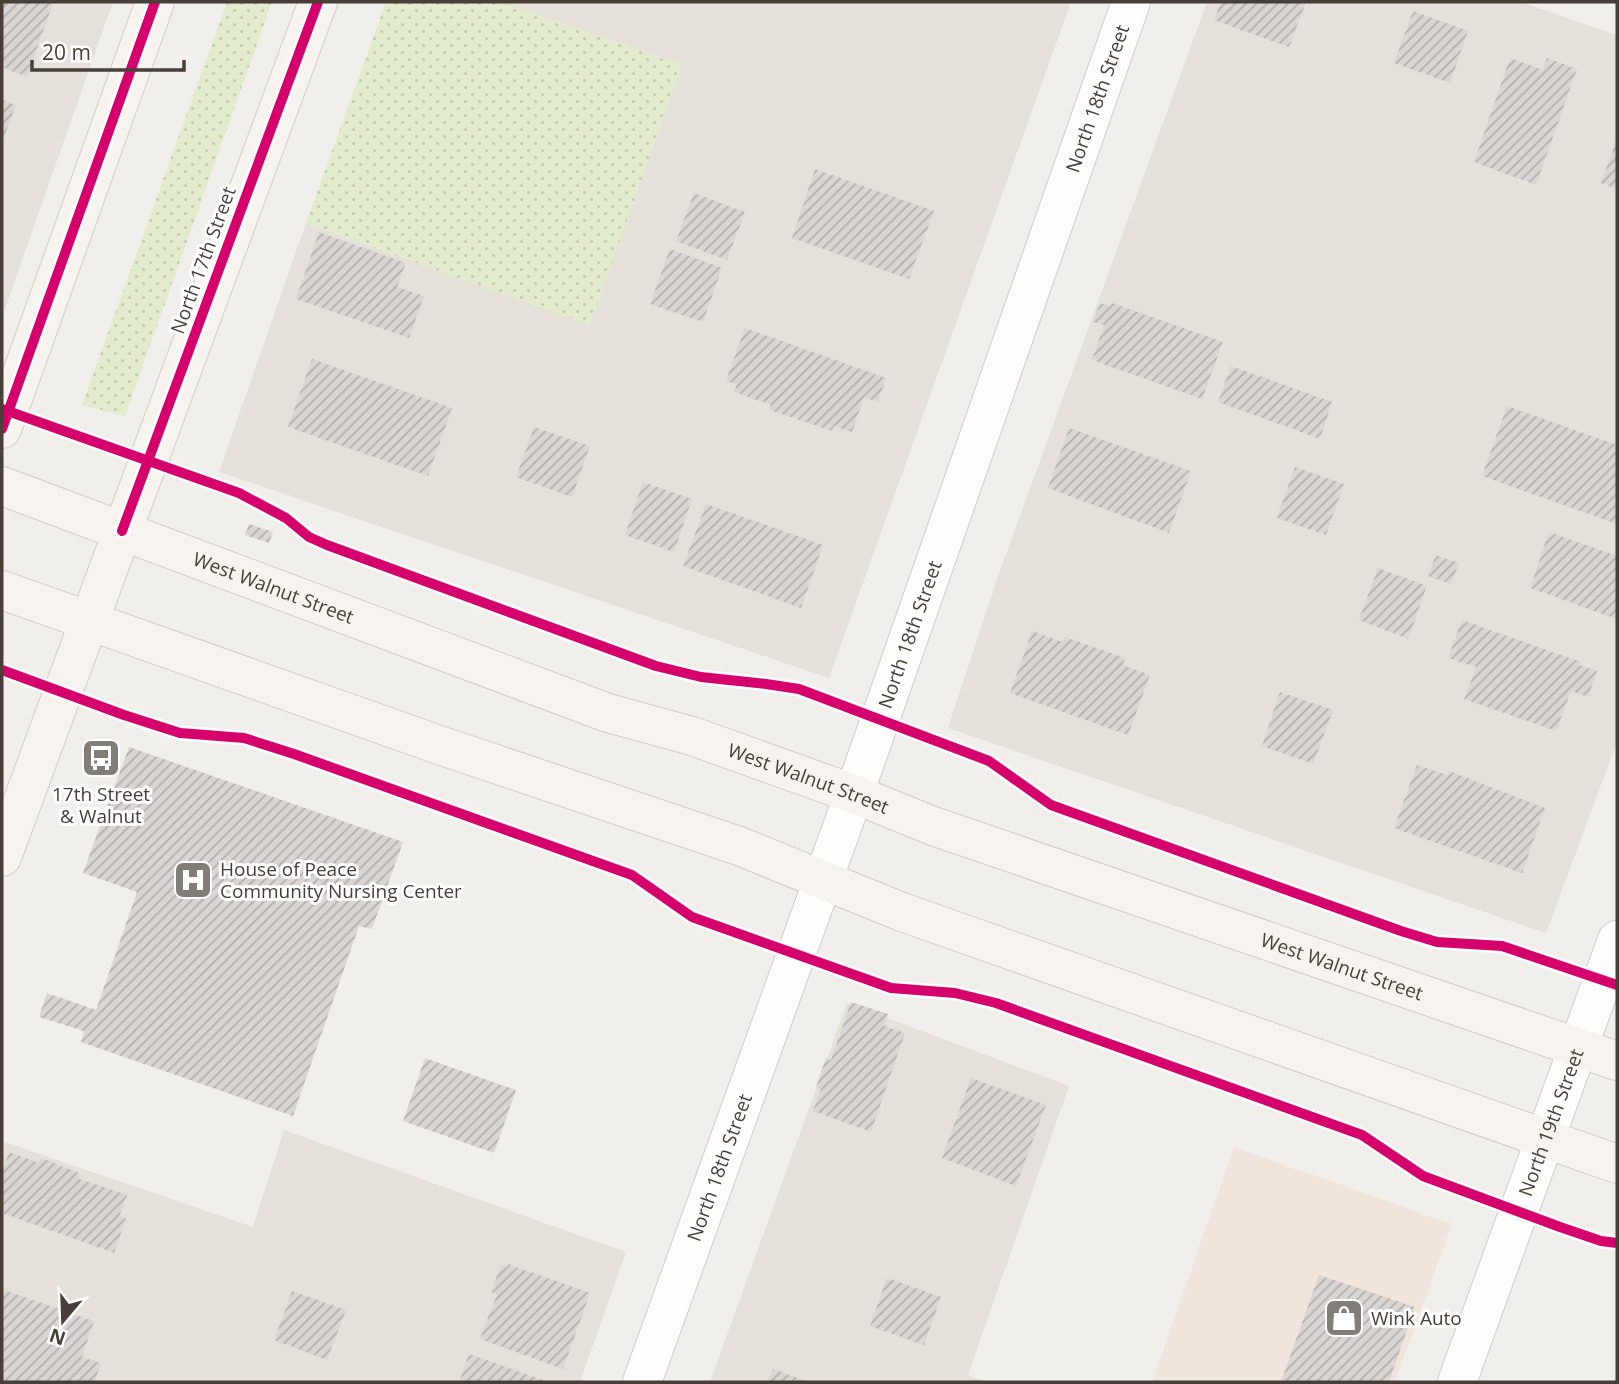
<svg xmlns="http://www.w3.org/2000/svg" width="1619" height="1384" font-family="'Open Sans',sans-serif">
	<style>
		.residential { fill: #e5e0d9 }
		.commercial { fill: #f0e5dc }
		.grass { fill: url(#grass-dots) }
		.building { fill: url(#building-hatch) }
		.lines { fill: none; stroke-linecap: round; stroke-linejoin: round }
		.minor-casing { stroke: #cfccc9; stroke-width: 40 }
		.secondary-casing { stroke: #d2ccc4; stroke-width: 40 }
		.minor { stroke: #fdfdfc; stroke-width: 38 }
		.secondary { stroke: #f7f4ef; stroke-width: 38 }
		.cycleway-casing { stroke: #fff; stroke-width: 15 }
		.cycleway { stroke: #d6006c; stroke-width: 10 }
		.labels { text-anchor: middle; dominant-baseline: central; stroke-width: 6; stroke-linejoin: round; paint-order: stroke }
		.street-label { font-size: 19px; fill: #473f38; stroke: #fff }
		.poi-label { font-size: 19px; fill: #473f38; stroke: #fff; text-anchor: start }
	</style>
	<defs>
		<pattern id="grass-dots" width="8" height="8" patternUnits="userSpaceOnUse" patternTransform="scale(1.75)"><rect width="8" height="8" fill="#e3ebcd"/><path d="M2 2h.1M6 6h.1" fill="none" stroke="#c4cbb1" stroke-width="1.8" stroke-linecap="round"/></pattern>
		<pattern id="building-hatch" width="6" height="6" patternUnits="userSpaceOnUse" patternTransform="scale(1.75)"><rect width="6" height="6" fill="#d9d6d3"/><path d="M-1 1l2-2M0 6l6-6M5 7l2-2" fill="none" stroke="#b2afac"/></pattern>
	</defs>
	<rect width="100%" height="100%" fill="#f1efec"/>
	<g class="residential">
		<polygon points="2,2 113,2 2,317"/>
		<polygon points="501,2 1071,2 829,678 219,472 306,223 589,324 682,65"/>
		<polygon points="1207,2 1521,2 1617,35 1617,742 1546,933 948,728 998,576"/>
		<polygon points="847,1003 1069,1086 968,1375 987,1382 710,1382"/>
		<polygon points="284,1130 626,1252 580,1382 2,1382 2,1141 253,1227"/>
	</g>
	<polygon class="commercial" points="1234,1147 1452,1224 1395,1382 1152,1382"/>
	<g class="grass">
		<polygon points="227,2 272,2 125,416 82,405"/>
		<polygon points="386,2 501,2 682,65 590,325 306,223"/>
	</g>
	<g class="building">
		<polygon points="2,2 53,3 27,77 2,67"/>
		<polygon points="1221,2 1306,2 1289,47 1214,20"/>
		<polygon points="1413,11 1468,31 1450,83 1394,63"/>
		<polygon points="1510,58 1543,70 1547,58 1577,69 1536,185 1474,162"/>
		<polygon points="2,100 16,105 2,143"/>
		<polygon points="1617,139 1617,189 1601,183"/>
		<polygon points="815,169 934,211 909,279 792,238"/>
		<polygon points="694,193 745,212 727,260 676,241"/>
		<polygon points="319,232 406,263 397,287 424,296 409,338 296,299"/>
		<polygon points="670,249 722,268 703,322 650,304"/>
		<polygon points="1100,303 1110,307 1112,303 1223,342 1202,399 1092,360 1104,325 1093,322"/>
		<polygon points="745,328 886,378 878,402 864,397 852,432 834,426 832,431 770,410 771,405 734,392 737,384 726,381"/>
		<polygon points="312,359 452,408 428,476 288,427"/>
		<polygon points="1231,366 1332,402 1320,439 1218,402"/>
		<polygon points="1507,406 1617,445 1617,524 1482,476"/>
		<polygon points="534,427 590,446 572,497 516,477"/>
		<polygon points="1069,428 1191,471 1169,533 1048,488"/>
		<polygon points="1295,467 1344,484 1326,535 1277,518"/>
		<polygon points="643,482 692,499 674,552 625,535"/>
		<polygon points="706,504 823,545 801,608 683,566"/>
		<polygon points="249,524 273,532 269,543 245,535"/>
		<polygon points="1549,532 1617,556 1617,619 1530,588"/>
		<polygon points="1436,555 1459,563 1451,584 1428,576"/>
		<polygon points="1378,568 1427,586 1408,639 1359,620"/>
		<polygon points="1462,620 1581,662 1579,665 1597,671 1588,697 1571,691 1556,731 1464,699 1476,667 1448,658"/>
		<polygon points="1032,631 1063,642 1065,637 1125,658 1123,665 1150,675 1128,735 1010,693"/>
		<polygon points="1280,692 1333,710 1313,764 1262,746"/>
		<polygon points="129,747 403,842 372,929 359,926 293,1116 81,1042 84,1031 39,1017 47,993 96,1010 137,892 83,873"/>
		<polygon points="1417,765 1447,775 1449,771 1545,808 1522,873 1394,828"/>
		<polygon points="851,1002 888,1014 884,1026 905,1033 871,1132 813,1111 821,1089 816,1087 826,1058 831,1060"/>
		<polygon points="425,1058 516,1090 494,1153 403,1121"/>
		<polygon points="971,1078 1046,1105 1016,1186 942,1158"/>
		<polygon points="9,1152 39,1163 41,1158 79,1173 77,1178 127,1195 119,1217 126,1219 114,1253 2,1213 2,1173"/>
		<polygon points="508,1264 590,1293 563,1369 480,1339 497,1294 491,1292 501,1265 507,1267"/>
		<polygon points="1319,1275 1415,1307 1389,1382 1281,1382"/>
		<polygon points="887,1278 941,1297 924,1345 870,1326"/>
		<polygon points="4,1290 94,1321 82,1357 101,1363 95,1382 2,1382 2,1298"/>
		<polygon points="292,1291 346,1310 327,1360 274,1340"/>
		<polygon points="469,1354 549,1382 459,1382"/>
		<polygon points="773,1369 809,1382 768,1382"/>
	</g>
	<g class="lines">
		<defs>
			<g id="minor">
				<path id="s1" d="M 642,1382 L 854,794 L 1131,2"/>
				<path id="s2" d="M 1457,1382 L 1617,940"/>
			</g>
			<g id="secondary">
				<polyline points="2,429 155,2"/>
				<path id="s3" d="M 2,486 L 608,713 L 692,736 L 854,794 L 933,826 L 1617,1061"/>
				<polyline points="2,590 442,746 739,846 902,912 1617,1164"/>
				<polyline points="2,857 318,2"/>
			</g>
		</defs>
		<use href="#minor" class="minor-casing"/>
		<use href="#secondary" class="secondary-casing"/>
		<use href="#minor" class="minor"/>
		<use href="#secondary" class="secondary"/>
		<defs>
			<g id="cycleway">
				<polyline points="2,409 239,493 286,518 309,537 327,545 656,666 701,677 766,684 799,689 989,761 1051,805 1401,931 1437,942 1502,946 1617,985"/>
				<polyline points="2,429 155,2"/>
				<polyline points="122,531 318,2"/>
				<polyline points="2,670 124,715 180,733 244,738 294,754 632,875 692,917 891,988 955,993 996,1003 1362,1135 1423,1176 1560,1227 1601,1241 1617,1243"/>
			</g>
		</defs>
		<use href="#cycleway" class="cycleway-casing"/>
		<use href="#cycleway" class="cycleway"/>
	</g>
	<defs>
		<symbol id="bus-square" viewBox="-11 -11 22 22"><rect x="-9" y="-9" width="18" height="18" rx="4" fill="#827d77" stroke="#fff"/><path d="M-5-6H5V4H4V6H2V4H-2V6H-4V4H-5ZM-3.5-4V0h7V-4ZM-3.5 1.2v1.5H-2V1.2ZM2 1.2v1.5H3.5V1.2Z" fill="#fff"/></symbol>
		<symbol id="hospital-square" viewBox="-11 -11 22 22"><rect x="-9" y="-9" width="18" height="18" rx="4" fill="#827d77" stroke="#fff"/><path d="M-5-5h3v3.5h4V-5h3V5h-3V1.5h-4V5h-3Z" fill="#fff"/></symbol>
		<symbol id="shop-square" viewBox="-11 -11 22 22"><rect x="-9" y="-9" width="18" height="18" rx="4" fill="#827d77" stroke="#fff"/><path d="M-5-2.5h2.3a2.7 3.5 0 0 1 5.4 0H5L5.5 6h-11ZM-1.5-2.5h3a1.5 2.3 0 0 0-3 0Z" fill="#fff"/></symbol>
	</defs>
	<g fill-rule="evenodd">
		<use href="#bus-square" x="79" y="736" width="44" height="44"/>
		<use href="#hospital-square" x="171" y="858" width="44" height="44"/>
		<use href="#shop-square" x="1322" y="1296" width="44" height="44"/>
	</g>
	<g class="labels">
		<g class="street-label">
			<text stroke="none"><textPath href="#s1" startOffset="1362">North 18th Street</textPath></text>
			<text transform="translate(203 260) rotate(-70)">North 17th Street</text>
			<text stroke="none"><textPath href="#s3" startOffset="290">West Walnut Street</textPath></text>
			<text stroke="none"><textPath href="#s1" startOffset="794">North 18th Street</textPath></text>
			<text stroke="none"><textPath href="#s3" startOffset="858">West Walnut Street</textPath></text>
			<text stroke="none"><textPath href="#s3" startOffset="1424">West Walnut Street</textPath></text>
			<text stroke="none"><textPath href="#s2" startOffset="276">North 19th Street</textPath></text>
			<text stroke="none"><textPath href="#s1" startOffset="228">North 18th Street</textPath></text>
		</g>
		<g class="poi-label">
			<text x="101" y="794" text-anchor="middle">17th Street<tspan x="101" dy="22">&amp; Walnut</tspan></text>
			<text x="220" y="869">House of Peace<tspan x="220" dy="22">Community Nursing Center</tspan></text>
			<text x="1371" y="1318">Wink Auto</text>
		</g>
	</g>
	<rect width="1619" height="1384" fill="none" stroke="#473f38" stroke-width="7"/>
	<g transform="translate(63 1321) rotate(199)" stroke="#ffffff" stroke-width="5" paint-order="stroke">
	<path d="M0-5L12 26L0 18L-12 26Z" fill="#473f38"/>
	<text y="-10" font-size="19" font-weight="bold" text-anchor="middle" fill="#473f38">N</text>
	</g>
	<path d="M32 60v10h152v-10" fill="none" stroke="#473f38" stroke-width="3.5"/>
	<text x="42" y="60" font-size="21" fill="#473f38" stroke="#ffffff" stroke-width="5" paint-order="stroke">20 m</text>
</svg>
